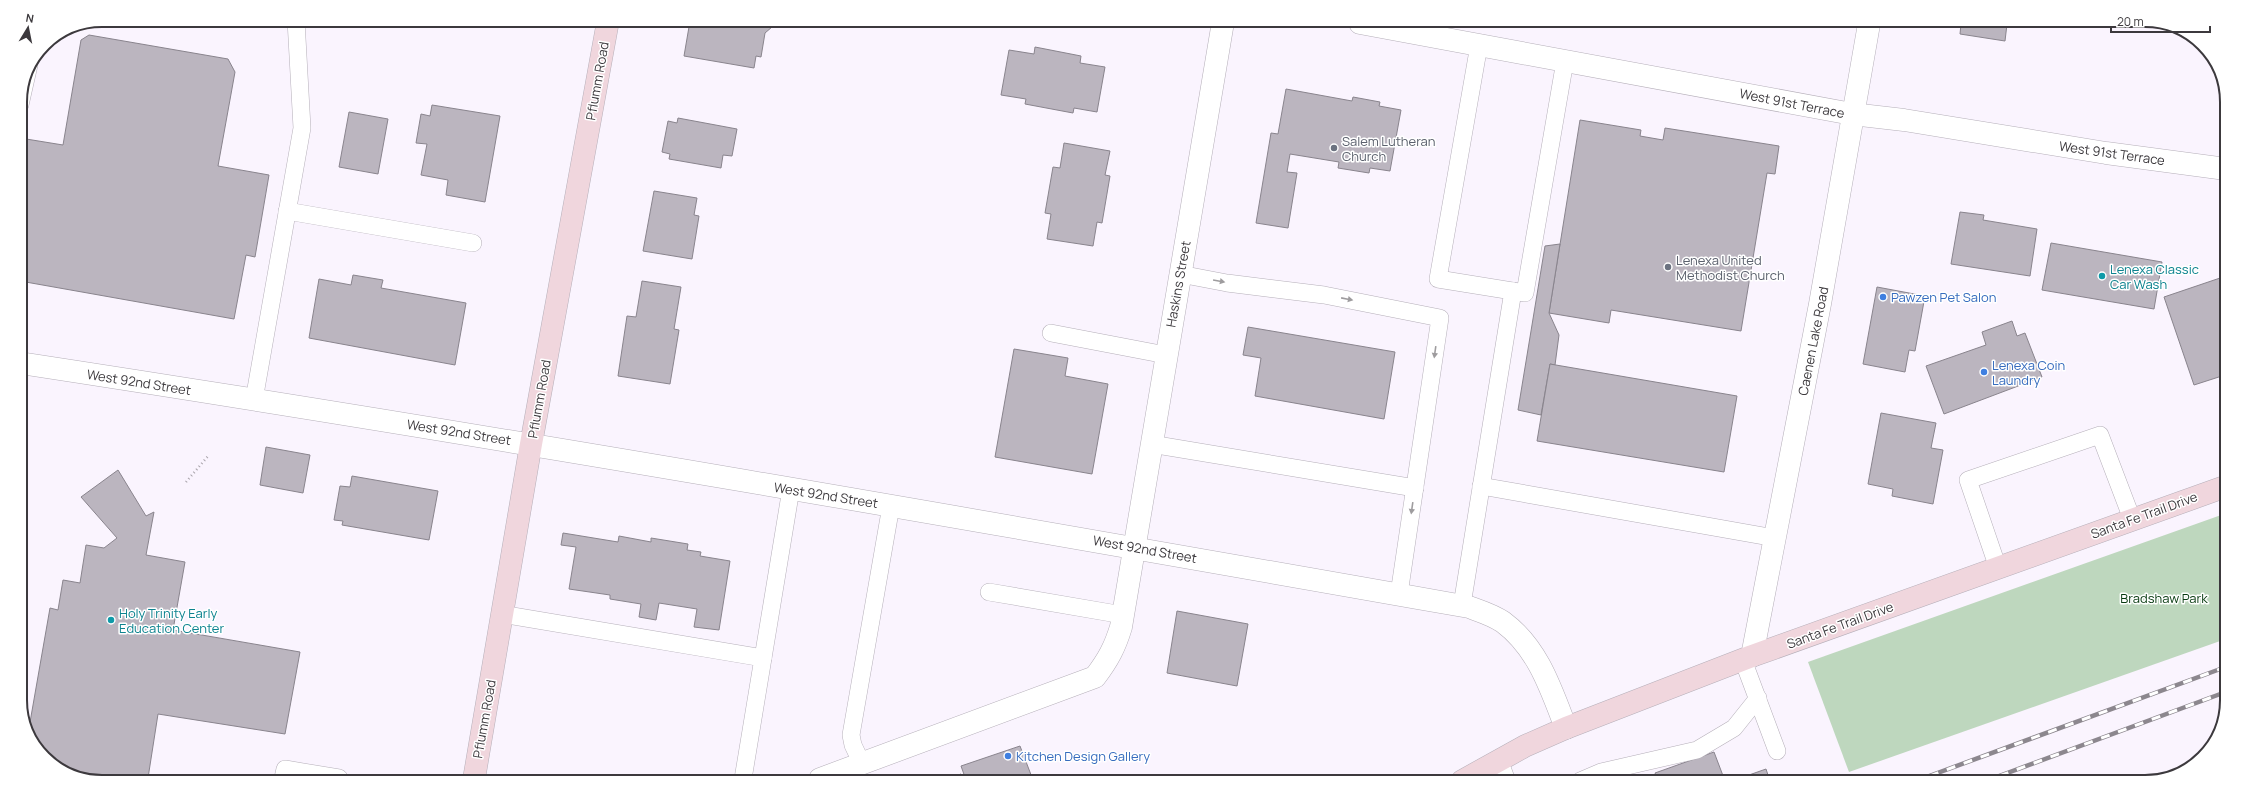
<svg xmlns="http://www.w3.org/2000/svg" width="2247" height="802" font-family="Manrope,sans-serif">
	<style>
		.green { fill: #bed7be }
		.building { fill: #bbb5bf; stroke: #89848d }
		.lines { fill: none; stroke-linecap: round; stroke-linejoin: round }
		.service-casing { stroke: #b5afb9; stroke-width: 18 }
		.minor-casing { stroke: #b5afb9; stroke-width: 23 }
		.secondary-casing { stroke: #b5afb9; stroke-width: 23 }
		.path { stroke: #a9a4ab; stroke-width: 2.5; stroke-dasharray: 1 3; stroke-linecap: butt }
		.service { stroke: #fff; stroke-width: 17 }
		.minor { stroke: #fff; stroke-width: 22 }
		.secondary { stroke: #f0d6dd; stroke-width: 22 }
		.rail-casing { stroke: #8c878e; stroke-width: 4.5 }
		.rail { stroke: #fff; stroke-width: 3; stroke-dasharray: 9; stroke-linecap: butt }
		.oneway { fill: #9e9c9e }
		.worship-dot { fill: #6b7280; stroke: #fff; stroke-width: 1.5 }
		.culture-dot { fill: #0f9aa8; stroke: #fff; stroke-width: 1.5 }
		.shop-dot { fill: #3f7fe0; stroke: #fff; stroke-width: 1.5 }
		.labels { text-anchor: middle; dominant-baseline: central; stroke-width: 3; stroke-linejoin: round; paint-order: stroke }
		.street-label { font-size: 13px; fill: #3c393d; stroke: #fff }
		.worship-label { font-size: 13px; fill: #5b616d; stroke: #fff; text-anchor: start }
		.culture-label { font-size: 13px; fill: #0d838f; stroke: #fff; text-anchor: start }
		.shop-label { font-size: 13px; fill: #366cbe; stroke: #fff; text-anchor: start }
		.park-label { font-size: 13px; fill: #06390f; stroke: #fff }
		.rim { fill: none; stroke: #3c393d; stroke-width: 2 }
	</style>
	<rect width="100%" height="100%" fill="#faf4fe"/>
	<polygon class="green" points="2224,514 2223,640 1849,772 1808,662"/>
	<g class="building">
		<polygon points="690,21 766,21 772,27 765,33 761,57 756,56 754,68 684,56"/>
		<polygon points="1961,24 2007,24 2005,41 1960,34"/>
		<polygon points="89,35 228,59 235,72 218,166 269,175 255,257 246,255 234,319 20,281 20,138 63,145 81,40"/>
		<polygon points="1035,47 1081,56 1080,63 1105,67 1097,112 1074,108 1073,113 1025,104 1026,99 1001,95 1009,50 1034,54"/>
		<polygon points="1286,89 1352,101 1353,97 1380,102 1379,106 1401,110 1390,171 1370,168 1369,173 1338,168 1339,162 1290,154 1287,172 1297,173 1288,228 1256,223 1271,133 1278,134"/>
		<polygon points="432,105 500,116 485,202 446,195 448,180 421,175 427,144 416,143 421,114 430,116"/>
		<polygon points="349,112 388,119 378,174 339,167"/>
		<polygon points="678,118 737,129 732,156 723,155 721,168 669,159 670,154 662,152 668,121 677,123"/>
		<polygon points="1580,120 1641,130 1640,136 1663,140 1665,128 1779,146 1775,174 1767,173 1741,331 1611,310 1609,323 1549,313"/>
		<polygon points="1064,143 1110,151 1105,175 1110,176 1102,223 1097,222 1093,246 1047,239 1051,214 1045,213 1053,167 1060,168"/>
		<polygon points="654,191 697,198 694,215 699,216 692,259 643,251"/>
		<polygon points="1960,212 1984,215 1983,220 2037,229 2030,276 1951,264"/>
		<polygon points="2051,243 2162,262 2154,309 2042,290"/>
		<polygon points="1560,244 1549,313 1559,335 1555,365 1550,364 1541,415 1518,410 1545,246"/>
		<polygon points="353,275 383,280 381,288 466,303 455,365 309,338 319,279 351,285"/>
		<polygon points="2226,276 2225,375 2194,385 2164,297"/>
		<polygon points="642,281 681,287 674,329 679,330 670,384 618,376 627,316 636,317"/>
		<polygon points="1877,287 1925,296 1915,351 1909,350 1905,372 1863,364"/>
		<polygon points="2012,321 2017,336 2025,333 2042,377 1944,414 1926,366 1986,345 1982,332"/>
		<polygon points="1248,327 1395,352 1384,419 1255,396 1261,358 1243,355"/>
		<polygon points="1014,349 1068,358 1065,376 1108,384 1092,474 995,457"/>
		<polygon points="1550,364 1737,396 1724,472 1537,441"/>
		<polygon points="1881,413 1936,423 1931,448 1943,450 1933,504 1892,496 1893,489 1868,484"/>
		<polygon points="266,447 310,455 303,493 260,485"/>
		<polygon points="118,470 146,516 154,512 146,555 185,562 173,630 300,652 285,734 158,714 148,778 76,778 37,750 29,728 50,608 58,610 63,580 80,583 86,545 104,548 117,538 81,497"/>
		<polygon points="352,476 438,491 429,540 342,525 343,521 334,520 340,486 350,487"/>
		<polygon points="563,533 618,542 619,536 651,542 651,538 688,544 687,550 701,552 700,556 730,561 719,630 694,627 697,609 659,603 656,620 639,617 641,604 610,599 610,595 569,589 576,547 561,545"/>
		<polygon points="1177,611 1248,624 1237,686 1167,673"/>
		<polygon points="1020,746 1033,780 966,780 961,766"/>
		<polygon points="1714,752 1725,781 1658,781 1655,773"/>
		<polygon points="1766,769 1770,781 1732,781"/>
		<polygon points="961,774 963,780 943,780"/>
	</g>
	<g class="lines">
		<defs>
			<g id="service">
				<polyline points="1479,45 1438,279 1525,293 1565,61"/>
				<polyline points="20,105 29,65"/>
				<polyline points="287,211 473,243"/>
				<polyline points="1180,274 1227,283 1324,295 1440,318 1399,594"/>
				<polyline points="1051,333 1166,355"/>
				<polyline points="254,400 302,128 296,20"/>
				<polyline points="1151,444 1415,488"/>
				<polyline points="1481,486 1775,538"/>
				<polyline points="1998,568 1968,480 2100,435 2132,519"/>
				<polyline points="989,592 1123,615"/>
				<polyline points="1462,605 1513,291"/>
				<polyline points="502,614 763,658"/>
				<polyline points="1743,660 1777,751"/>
				<polyline points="1499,760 1507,781"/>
				<polyline points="862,764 853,745 851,735 891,506"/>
				<polyline points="283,778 285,769 339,778"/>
				<polyline points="743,779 791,489"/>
				<polyline points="1580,781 1601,772 1697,750 1734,728 1758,698"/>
			</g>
			<g id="minor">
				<polyline points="1360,23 1852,114 1904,120 2106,153 2226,169"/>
				<path d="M 20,363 C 504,437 987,522 1469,607 C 1480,611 1493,615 1503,622 C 1538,648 1551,689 1566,728"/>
				<polyline points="1752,656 1820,304 1869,24"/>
				<path d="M 820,779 L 1095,677 C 1108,660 1115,647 1121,627 L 1223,22"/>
			</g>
			<g id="secondary">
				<polyline points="474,779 531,444 608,21"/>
				<polyline points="1462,781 1525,746 1566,728 1752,656 2224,487"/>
			</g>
		</defs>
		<use href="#service" class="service-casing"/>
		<use href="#minor" class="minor-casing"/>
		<use href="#secondary" class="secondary-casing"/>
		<polyline class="path" points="186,482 209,455"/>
		<use href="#service" class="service"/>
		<use href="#minor" class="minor"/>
		<use href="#secondary" class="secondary"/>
		<defs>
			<g id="rail">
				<polyline points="1913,782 2223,668"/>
				<polyline points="1983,782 2223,693"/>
			</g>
		</defs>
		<use href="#rail" class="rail-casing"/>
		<use href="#rail" class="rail"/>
	</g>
	<defs><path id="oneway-solid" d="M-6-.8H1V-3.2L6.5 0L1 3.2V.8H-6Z"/></defs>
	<g class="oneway">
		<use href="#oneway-solid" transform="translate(1219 281) rotate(10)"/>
		<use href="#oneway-solid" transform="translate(1347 299) rotate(11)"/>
		<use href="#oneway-solid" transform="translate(1435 352) rotate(98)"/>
		<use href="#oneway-solid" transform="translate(1412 508) rotate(98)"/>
	</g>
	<g class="worship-dot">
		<circle cx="1334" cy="148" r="4"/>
		<circle cx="1668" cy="267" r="4"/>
	</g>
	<g class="culture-dot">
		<circle cx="2102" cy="276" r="4"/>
		<circle cx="111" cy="620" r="4"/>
	</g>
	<g class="shop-dot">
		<circle cx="1883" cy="297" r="4"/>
		<circle cx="1984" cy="372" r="4"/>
		<circle cx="1008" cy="756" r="4"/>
	</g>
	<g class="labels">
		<g class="street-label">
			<text transform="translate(597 81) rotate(-80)">Pflumm Road</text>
			<text transform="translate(1792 103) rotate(11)">West 91st Terrace</text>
			<text transform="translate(2112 153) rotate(8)">West 91st Terrace</text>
			<text transform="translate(1178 284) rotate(-80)">Haskins Street</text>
			<text transform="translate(1813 341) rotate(-79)">Caenen Lake Road</text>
			<text transform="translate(139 382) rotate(9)">West 92nd Street</text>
			<text transform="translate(539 399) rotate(-80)">Pflumm Road</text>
			<text transform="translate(459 432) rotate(9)">West 92nd Street</text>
			<text transform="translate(826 495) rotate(9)">West 92nd Street</text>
			<text transform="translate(2144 515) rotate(-20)">Santa Fe Trail Drive</text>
			<text transform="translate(1145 549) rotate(10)">West 92nd Street</text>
			<text transform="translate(1840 625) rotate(-20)">Santa Fe Trail Drive</text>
			<text transform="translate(484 719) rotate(-80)">Pflumm Road</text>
		</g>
		<g class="worship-label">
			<text x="1342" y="141">Salem Lutheran<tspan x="1342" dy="15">Church</tspan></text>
			<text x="1676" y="260">Lenexa United<tspan x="1676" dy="15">Methodist Church</tspan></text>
		</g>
		<g class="culture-label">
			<text x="2110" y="269">Lenexa Classic<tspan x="2110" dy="15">Car Wash</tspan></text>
			<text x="119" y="613">Holy Trinity Early<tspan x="119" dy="15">Education Center</tspan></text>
		</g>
		<g class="shop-label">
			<text x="1891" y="297">Pawzen Pet Salon</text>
			<text x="1992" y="365">Lenexa Coin<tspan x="1992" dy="15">Laundry</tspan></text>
			<text x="1016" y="756">Kitchen Design Gallery</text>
		</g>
		<g class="park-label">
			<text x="2164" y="598">Bradshaw Park</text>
		</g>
	</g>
	<path d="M0 0H2247V802H0ZM102 27H2145A75 75 0 0 1 2220 102V700A75 75 0 0 1 2145 775H102A75 75 0 0 1 27 700V102A75 75 0 0 1 102 27Z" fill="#fff" fill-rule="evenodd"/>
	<path class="rim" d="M102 27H2145A75 75 0 0 1 2220 102V700A75 75 0 0 1 2145 775H102A75 75 0 0 1 27 700V102A75 75 0 0 1 102 27Z"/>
	<g transform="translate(28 28) rotate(10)" stroke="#ffffff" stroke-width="3" paint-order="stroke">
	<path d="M0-3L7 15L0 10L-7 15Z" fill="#3c393d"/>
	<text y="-6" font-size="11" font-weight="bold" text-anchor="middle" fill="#3c393d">N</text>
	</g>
	<path d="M2111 26v6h99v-6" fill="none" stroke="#3c393d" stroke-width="2"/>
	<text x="2117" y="26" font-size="12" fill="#3c393d" stroke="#ffffff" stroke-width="3" paint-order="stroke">20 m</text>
</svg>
